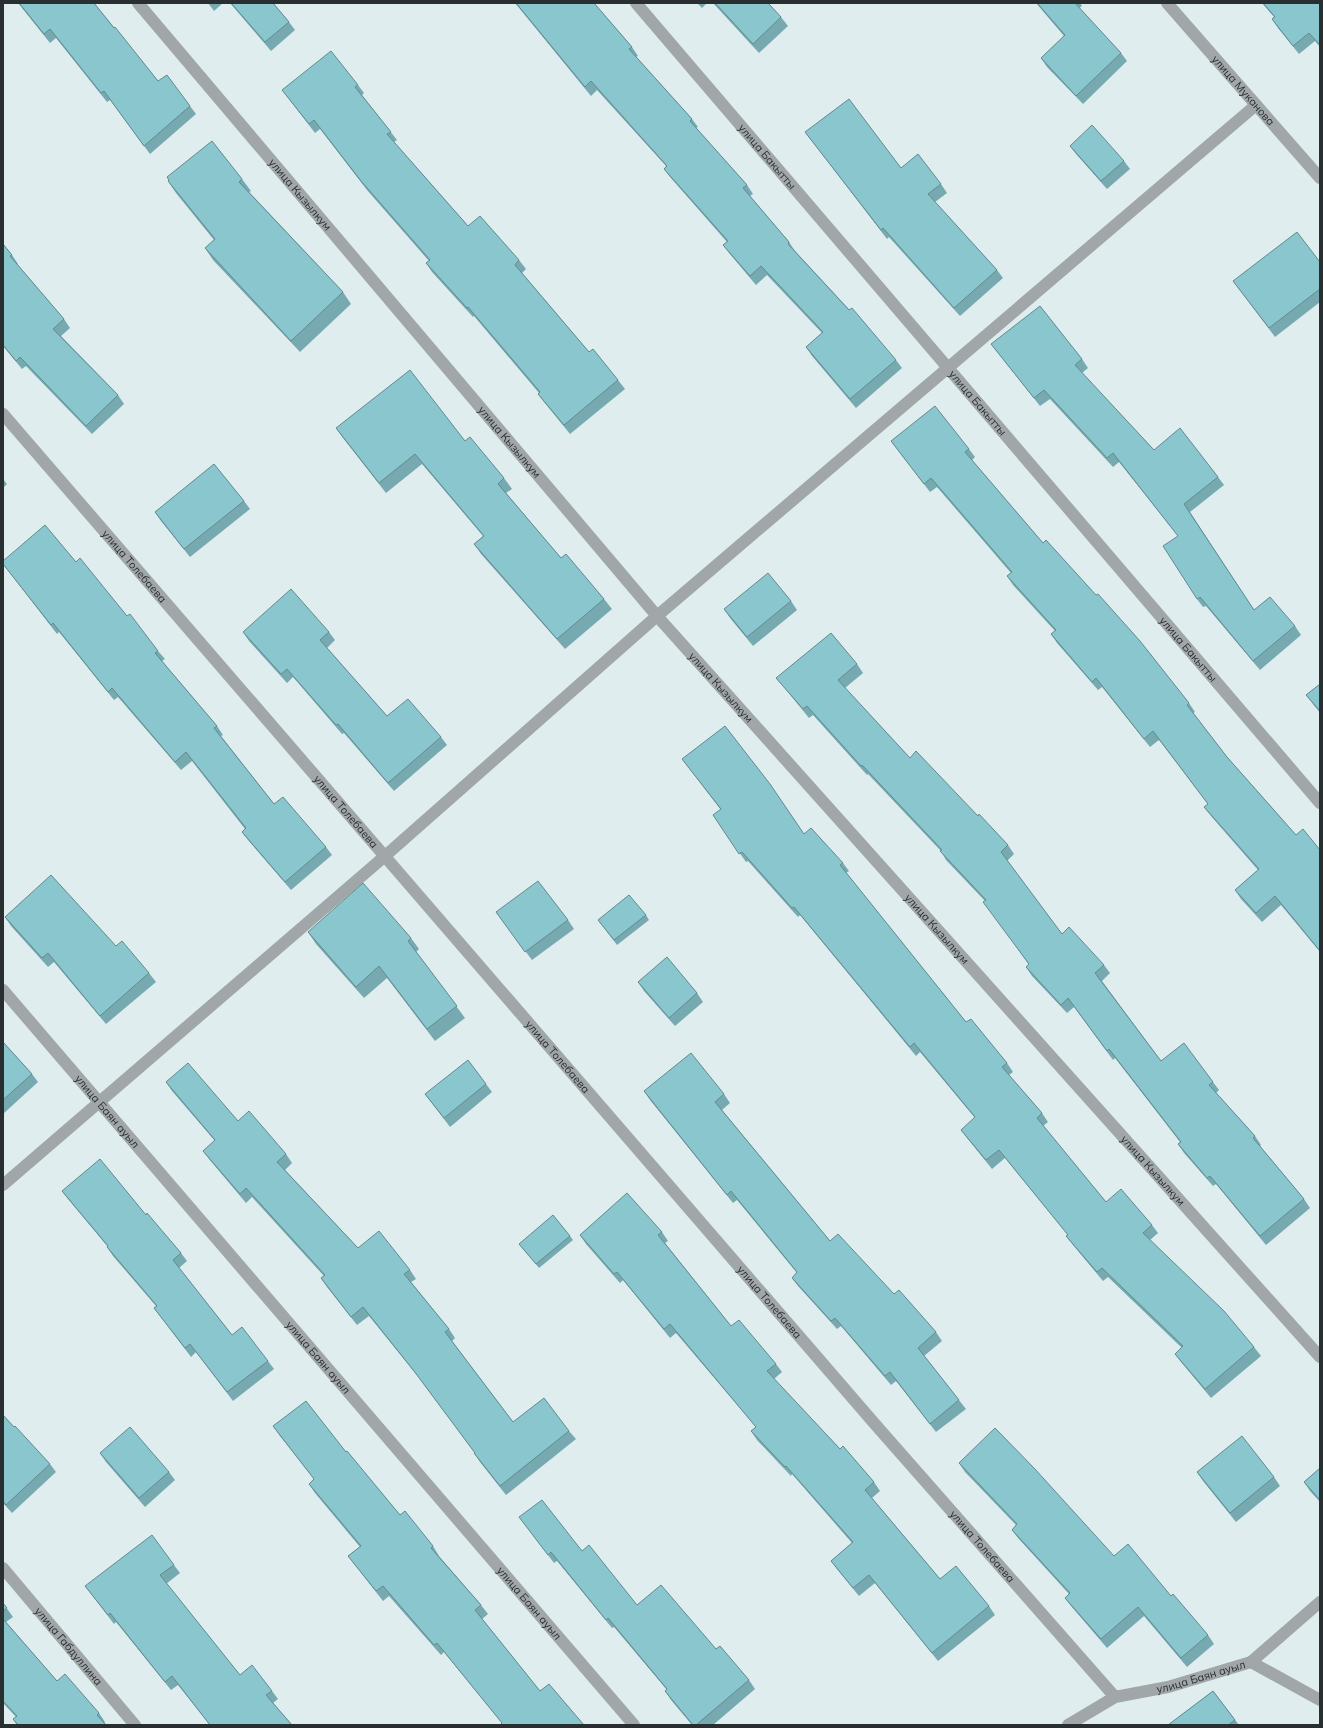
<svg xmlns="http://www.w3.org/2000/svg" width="1323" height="1728" font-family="Mulish,sans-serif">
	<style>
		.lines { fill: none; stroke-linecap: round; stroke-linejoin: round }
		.street { stroke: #a1a7a8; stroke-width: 12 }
		.wall { fill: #77aab0 }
		.building { fill: #8ac6cd; stroke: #618b90 }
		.labels { text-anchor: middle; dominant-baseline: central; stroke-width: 3; stroke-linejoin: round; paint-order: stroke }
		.street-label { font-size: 11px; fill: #292f30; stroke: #dfedef }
	</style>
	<rect width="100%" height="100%" fill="#dfedef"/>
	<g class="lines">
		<g class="street">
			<path id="s1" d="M 138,3 L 657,616 L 1320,1357"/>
			<path id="s2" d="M 636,3 L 1320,803"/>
			<path id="s3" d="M 1167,3 L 1320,178"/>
			<path id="s4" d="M 3,414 L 874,1423 L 1115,1697"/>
			<path id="s5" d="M 3,990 L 634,1725"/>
			<polyline points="3,1185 385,856 657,616 1256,105"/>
			<path id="s6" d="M 3,1568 L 135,1725"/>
			<polyline points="1251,1662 1320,1700"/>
			<path id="s7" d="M 1068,1725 L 1115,1697 L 1168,1687 L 1251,1662 L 1320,1602"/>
		</g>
	</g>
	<g class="wall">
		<polygon points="18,3 94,3 158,81 190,106 196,114 150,154 110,100 107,102 56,38 50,43"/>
		<polygon points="208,3 223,3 214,11"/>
		<polygon points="230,3 273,3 289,22 295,30 271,51"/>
		<polygon points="515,3 594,3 632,47 638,56 636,57 692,119 698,127 696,128 747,185 753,194 750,196 789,242 795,251 896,360 902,368 856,408 812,356 806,347 822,333 767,275 756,285 729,253 723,245 727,242 670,177 664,169 666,166 597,90 591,96"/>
		<polygon points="697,3 707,3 702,8"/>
		<polygon points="713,3 768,3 781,17 788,26 759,53"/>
		<polygon points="1036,3 1080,3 1082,6 1079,8 1121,53 1127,61 1083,104 1047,67 1041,58 1064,36"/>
		<polygon points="1262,3 1320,3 1320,47 1315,41 1299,54 1278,28 1272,19 1274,17"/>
		<polygon points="358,85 364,93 362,95 397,140 394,142 468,226 519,260 526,269 522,273 589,352 618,380 625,389 570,434 544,402 538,394 539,393 474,316 473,317 432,272 426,263 429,261 367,190 320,129 315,133 282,90"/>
		<polygon points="805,132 901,168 941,184 947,193 935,202 997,270 1003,278 960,316 889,237 887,239"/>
		<polygon points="1070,146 1124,161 1130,169 1107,189 1076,154"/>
		<polygon points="242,179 251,191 249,192 343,292 351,304 300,352 213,260 205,248 214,240 176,193 168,181"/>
		<polygon points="3,244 12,255 18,264 17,264 64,319 70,328 61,336 118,395 124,404 92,434 26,366 22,369 3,346"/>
		<polygon points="1320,262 1320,302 1275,337 1233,281"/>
		<polygon points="991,344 1082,359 1088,368 1082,373 1154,450 1218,477 1224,485 1190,512 1254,610 1295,626 1301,635 1260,670 1206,606 1203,607 1197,599 1178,536 1119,462 1113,467 1050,399 1040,406 998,353"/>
		<polygon points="336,428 465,441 504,478 512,489 506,493 561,558 604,599 612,609 565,649 481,554 474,544 483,536 422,464 386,493 343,438"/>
		<polygon points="891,441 969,449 975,457 972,460 1043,543 1189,703 1195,712 1193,713 1227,757 1296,835 1320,850 1320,952 1281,905 1262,922 1241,899 1235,890 1258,870 1211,816 1204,807 1208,804 1159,740 1150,747 1102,687 1098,690 1057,643 1051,634 1055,631 1013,585 1007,576 1011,573 937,487 930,492 897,449"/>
		<polygon points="3,479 7,484 3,488"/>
		<polygon points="244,501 250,509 190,557 161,521 155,512"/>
		<polygon points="76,562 158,651 165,659 162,661 217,726 223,735 221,736 274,804 326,847 332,855 291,890 248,840 242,832 245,829 192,761 181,770 118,697 114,700 59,632 57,634 3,564"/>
		<polygon points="791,601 797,610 753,646 730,618 724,609"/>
		<polygon points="243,632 329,632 335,640 327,648 387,716 441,737 447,745 394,791 344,733 342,734 293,677 287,683 249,641"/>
		<polygon points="857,664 863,673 845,688 910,758 978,816 1008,845 1014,854 1007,861 1062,934 1104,965 1110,973 1102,981 1161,1061 1213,1082 1219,1090 1216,1093 1255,1136 1261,1145 1260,1146 1304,1199 1310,1208 1266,1245 1216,1184 1213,1186 1184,1153 1178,1144 1180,1142 1115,1058 1113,1060 1074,1007 1067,1013 1032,976 1026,967 1029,965 985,901 946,860 941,851 868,774 867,775 813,715 809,718 783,686 776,678"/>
		<polygon points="1320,684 1320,713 1306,695"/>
		<polygon points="682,759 804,834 843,863 849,871 846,873 966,1022 1007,1063 1013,1072 1009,1075 1042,1113 1048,1122 1043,1126 1106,1202 1152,1225 1158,1233 1150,1240 1254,1347 1261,1356 1211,1398 1181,1362 1175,1354 1182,1348 1108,1277 1103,1281 1073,1245 1066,1236 1068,1235 1005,1158 992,1169 967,1138 961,1130 975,1118 920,1052 916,1056 800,915 798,917 748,861 746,862 713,815 721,810"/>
		<polygon points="496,912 568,920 574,929 532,960"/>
		<polygon points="646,915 649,920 617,945 598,920"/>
		<polygon points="5,917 116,946 149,973 156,982 106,1024 54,962 48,967 11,926"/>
		<polygon points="308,932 411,938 419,949 416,952 465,1018 435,1041 387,978 364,998 316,944"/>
		<polygon points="638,982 697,993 703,1002 675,1026 644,991"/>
		<polygon points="3,1042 32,1074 38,1082 3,1114"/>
		<polygon points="166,1082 238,1121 286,1154 292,1163 285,1170 358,1248 410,1270 416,1279 411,1282 449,1329 455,1338 452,1341 513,1422 569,1431 576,1439 506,1495 480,1462 474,1453 475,1453 420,1379 369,1316 357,1325 327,1287 321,1278 324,1276 252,1197 246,1203 209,1159 203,1151 215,1141 172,1091"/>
		<polygon points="486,1084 492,1092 450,1127 425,1094"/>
		<polygon points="644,1091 724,1094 730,1103 722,1110 830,1241 894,1294 936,1332 942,1341 924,1356 966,1409 936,1432 896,1381 891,1385 841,1326 837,1329 798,1286 792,1278 797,1273 737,1200 733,1203 650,1100"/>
		<polygon points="62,1191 146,1215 181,1253 187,1261 179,1268 232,1335 268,1361 274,1369 233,1401 196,1352 191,1357 154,1308 156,1306 113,1256 107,1247 108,1247 68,1199"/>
		<polygon points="662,1232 668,1241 665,1243 731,1326 776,1364 782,1372 774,1379 840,1449 874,1482 880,1491 872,1498 940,1579 989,1606 995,1615 938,1661 875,1583 859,1596 837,1569 831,1561 852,1543 792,1474 791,1476 757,1440 751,1431 756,1427 676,1333 670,1338 623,1280 620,1283 586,1244 580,1235"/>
		<polygon points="570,1236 573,1240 539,1268 519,1244"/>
		<polygon points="3,1415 14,1427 50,1464 56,1472 12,1513 3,1503"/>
		<polygon points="273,1426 346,1452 400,1515 433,1546 439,1556 481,1605 488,1614 482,1619 540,1691 502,1723 444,1652 441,1655 389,1596 383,1601 348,1556 360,1547 315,1493 309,1484 314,1479 280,1436"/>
		<polygon points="100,1453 169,1472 175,1480 145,1507 106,1462"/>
		<polygon points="959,1463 1114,1556 1171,1596 1208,1635 1214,1644 1187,1667 1144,1616 1107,1648 1071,1606 1065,1598 1069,1594 1018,1538 1012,1530 1016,1525 965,1472"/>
		<polygon points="1320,1468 1320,1502 1310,1491 1304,1482"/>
		<polygon points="1197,1472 1274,1477 1280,1486 1236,1522 1203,1481"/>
		<polygon points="519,1517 582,1551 637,1605 716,1649 749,1680 755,1689 713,1725 692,1725 671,1700 665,1691 667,1690 614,1627 612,1628 557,1561 554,1563"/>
		<polygon points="174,1565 180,1573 166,1584 240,1675 272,1691 278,1699 273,1703 292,1725 210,1725 178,1685 171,1690 116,1622 114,1624 85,1586"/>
		<polygon points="3,1603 13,1617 6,1622 57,1681 99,1713 105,1722 104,1723 106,1725 17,1725 13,1719 16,1717 3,1703"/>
		<polygon points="1213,1691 1239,1725 1168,1725"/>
	</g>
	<g class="building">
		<polygon points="19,3 94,3 114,28 115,27 158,81 167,75 190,106 144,146 104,91 101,93 50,29 44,34"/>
		<polygon points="231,3 273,3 289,22 265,42"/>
		<polygon points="516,3 594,3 632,47 629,49 692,119 690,121 747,185 743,188 789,242 788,244 849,310 852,308 896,360 850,399 806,347 823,332 761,266 750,276 723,245 728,241 664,169 667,166 591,81 585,87"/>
		<polygon points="715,3 768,3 781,17 753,44"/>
		<polygon points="1037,3 1075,3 1121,53 1076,96 1041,58 1065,35"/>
		<polygon points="1263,3 1320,3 1320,45 1309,33 1293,46 1272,19 1275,17"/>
		<polygon points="331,51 358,85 355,87 391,132 387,134 468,226 480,216 519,260 515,265 589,352 593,349 618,380 564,425 538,394 540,392 468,307 467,308 426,263 430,260 361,181 314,120 309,124 282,90"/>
		<polygon points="849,99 901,168 918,154 941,184 928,194 997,270 954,308 883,228 881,230 805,132"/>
		<polygon points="1092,125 1124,161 1101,181 1070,146"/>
		<polygon points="212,141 242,179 239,182 343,292 291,341 205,248 215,239 168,181 169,180 167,177"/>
		<polygon points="1297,232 1320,262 1320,289 1269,328 1233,281"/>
		<polygon points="3,244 12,255 10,256 64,319 53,329 118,395 86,426 20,357 16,361 3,345"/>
		<polygon points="1040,306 1082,359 1075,365 1154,450 1180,428 1218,477 1184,504 1254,610 1270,597 1295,626 1253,661 1200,597 1197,599 1163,546 1178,536 1113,453 1107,458 1044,390 1034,398 991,344"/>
		<polygon points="410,370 465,441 470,437 504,478 498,484 561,558 566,554 604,599 557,639 474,544 484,536 415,454 379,483 336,428"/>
		<polygon points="935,406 969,449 965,452 1043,543 1046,540 1096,595 1098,594 1140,641 1189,703 1187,705 1227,757 1296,835 1303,829 1320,850 1320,951 1275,896 1256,913 1235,890 1259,869 1204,807 1208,804 1153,731 1144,739 1096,678 1092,682 1051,634 1056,630 1007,576 1012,572 931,478 924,484 891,441"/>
		<polygon points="214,464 244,501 184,549 155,512"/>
		<polygon points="45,525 76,562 80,558 127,616 130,614 158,651 155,653 217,726 214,728 274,804 283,797 326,847 285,882 242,832 246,828 186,752 175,762 112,688 108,692 53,623 51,625 3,564 3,561"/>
		<polygon points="768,573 791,601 747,637 724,609"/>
		<polygon points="291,589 329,632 320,640 387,716 408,699 441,737 388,783 338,724 336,725 287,669 281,674 243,632"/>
		<polygon points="831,633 857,664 838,680 910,758 916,751 978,816 979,814 1008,845 1001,852 1062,934 1069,927 1104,965 1095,973 1161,1061 1184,1043 1213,1082 1209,1085 1255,1136 1253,1138 1304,1199 1260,1236 1210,1176 1207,1178 1178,1144 1181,1142 1109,1049 1107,1051 1068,998 1061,1005 1026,967 1029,964 983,902 986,900 940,851 942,850 862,765 861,766 807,706 803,709 776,678"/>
		<polygon points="1320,684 1320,711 1306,695"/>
		<polygon points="725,726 770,784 804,834 811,828 843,863 840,865 966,1022 971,1019 1007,1063 1002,1067 1042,1113 1037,1118 1106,1202 1121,1189 1152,1225 1143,1233 1224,1311 1254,1347 1205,1389 1175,1354 1183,1346 1102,1268 1097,1272 1066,1236 1068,1235 999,1150 986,1160 961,1130 975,1117 914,1043 910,1047 794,907 792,908 742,852 739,854 713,815 721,809 682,759"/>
		<polygon points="51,875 116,946 122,941 149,973 100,1016 48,953 42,958 5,917"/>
		<polygon points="538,881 568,920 525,952 496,912"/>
		<polygon points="363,883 411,938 408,941 457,1006 427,1029 379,966 356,987 308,932"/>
		<polygon points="629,895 646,915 614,940 598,920"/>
		<polygon points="667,957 697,993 669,1018 638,982"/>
		<polygon points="3,1042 32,1074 3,1100"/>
		<polygon points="691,1053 724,1094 715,1102 830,1241 838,1234 894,1294 899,1290 936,1332 918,1348 959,1400 930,1424 890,1372 885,1376 835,1318 831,1321 792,1278 797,1272 731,1191 727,1195 644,1091"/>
		<polygon points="468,1060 486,1084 444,1118 425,1094"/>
		<polygon points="188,1063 238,1121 249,1111 286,1154 277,1162 358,1248 379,1231 410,1270 404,1274 449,1329 445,1332 513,1422 544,1398 569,1431 500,1486 474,1453 475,1453 414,1371 363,1307 351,1317 321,1278 325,1275 246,1188 240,1194 203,1151 215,1140 166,1082"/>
		<polygon points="100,1159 146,1215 147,1213 181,1253 173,1260 232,1335 242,1327 268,1361 227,1392 190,1344 185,1348 154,1308 157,1306 107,1247 108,1246 62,1191"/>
		<polygon points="627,1193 662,1232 658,1235 731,1326 739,1320 776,1364 767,1371 840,1449 843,1446 874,1482 865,1490 940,1579 956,1566 989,1606 932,1653 869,1575 853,1588 831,1561 853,1542 786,1466 785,1467 751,1431 756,1427 670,1324 664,1329 617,1272 614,1274 580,1235"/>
		<polygon points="553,1215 570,1236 536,1264 519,1244"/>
		<polygon points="306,1401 346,1452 347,1451 400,1515 405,1511 433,1546 431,1548 481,1605 475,1610 540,1691 549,1684 584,1725 500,1725 502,1723 437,1643 434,1645 383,1586 376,1591 348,1556 361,1546 309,1484 314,1479 273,1426"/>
		<polygon points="3,1415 14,1427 15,1426 50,1464 6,1505 3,1501"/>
		<polygon points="130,1427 169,1472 139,1498 100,1453"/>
		<polygon points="995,1428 1034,1468 1114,1556 1128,1544 1171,1596 1173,1594 1208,1635 1181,1658 1138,1607 1101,1639 1065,1598 1070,1593 1012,1530 1017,1524 959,1463"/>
		<polygon points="1242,1436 1274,1477 1230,1513 1197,1472"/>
		<polygon points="1320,1468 1320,1500 1304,1482"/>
		<polygon points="542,1500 582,1551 589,1545 637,1605 661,1585 716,1649 720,1646 749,1680 696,1725 693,1725 665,1691 667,1689 608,1618 606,1620 551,1552 548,1555 519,1517"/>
		<polygon points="152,1535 174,1565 160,1575 240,1675 252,1665 272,1691 266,1695 292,1725 210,1725 172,1676 165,1682 110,1613 108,1615 85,1586"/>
		<polygon points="3,1603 7,1608 3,1611"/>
		<polygon points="3,1619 57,1681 65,1674 99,1713 97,1715 106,1725 18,1725 13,1719 17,1716 3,1701"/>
		<polygon points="1213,1691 1235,1720 1228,1725 1168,1725"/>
	</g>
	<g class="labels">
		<g class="street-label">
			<text stroke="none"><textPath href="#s3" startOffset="116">улица Муканова</textPath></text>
			<text stroke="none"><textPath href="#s2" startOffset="202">улица Бакытты</textPath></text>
			<text stroke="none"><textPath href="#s1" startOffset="251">улица Кызылкум</textPath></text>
			<text stroke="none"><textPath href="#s2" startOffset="526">улица Бакытты</textPath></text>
			<text stroke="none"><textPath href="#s1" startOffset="575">улица Кызылкум</textPath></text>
			<text stroke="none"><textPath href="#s4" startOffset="201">улица Толебаева</textPath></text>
			<text stroke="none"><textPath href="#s2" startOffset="850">улица Бакытты</textPath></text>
			<text stroke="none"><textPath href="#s1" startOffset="899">улица Кызылкум</textPath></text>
			<text stroke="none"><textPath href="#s4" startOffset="525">улица Толебаева</textPath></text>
			<text stroke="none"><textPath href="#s1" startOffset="1223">улица Кызылкум</textPath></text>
			<text stroke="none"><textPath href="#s4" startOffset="849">улица Толебаева</textPath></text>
			<text stroke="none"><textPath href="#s5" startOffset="160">улица Баян ауыл</textPath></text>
			<text stroke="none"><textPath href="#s1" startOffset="1547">улица Кызылкум</textPath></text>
			<text stroke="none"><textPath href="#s4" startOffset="1173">улица Толебаева</textPath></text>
			<text stroke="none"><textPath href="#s5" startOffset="484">улица Баян ауыл</textPath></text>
			<text stroke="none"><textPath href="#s4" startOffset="1497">улица Толебаева</textPath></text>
			<text stroke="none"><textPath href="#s5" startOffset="808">улица Баян ауыл</textPath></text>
			<text stroke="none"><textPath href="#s6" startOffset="102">улица Габдуллина</textPath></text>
			<text stroke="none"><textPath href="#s7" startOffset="143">улица Баян ауыл</textPath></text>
		</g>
	</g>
	<rect width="1323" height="1728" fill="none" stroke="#292f30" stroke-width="8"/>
</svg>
